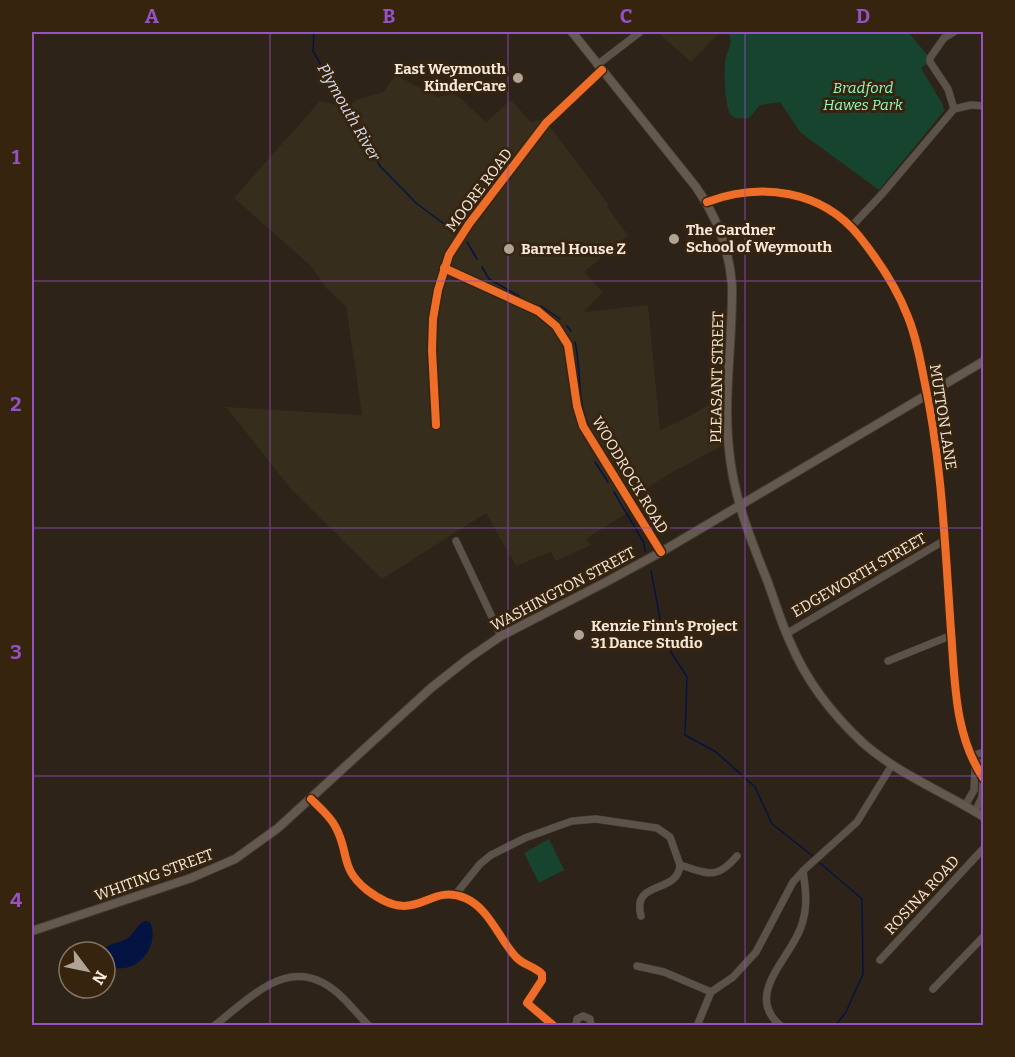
<svg xmlns="http://www.w3.org/2000/svg" width="1015" height="1057" font-family="Bitter,serif">
	<style>
		.industrial { fill: #362d1d }
		.green { fill: #17442e }
		.water { fill: #041442 }
		.lines { fill: none; stroke-linecap: round; stroke-linejoin: round }
		.stream { stroke: #041442; stroke-width: 1.5 }
		.minor-casing { stroke: #473d35; stroke-width: 8 }
		.major-casing { stroke: #473d35; stroke-width: 10 }
		.minor { stroke: #5b534a; stroke-width: 7 }
		.major { stroke: #64594e; stroke-width: 8 }
		.cycleway-casing { stroke: #37240f; stroke-width: 11 }
		.cycleway { stroke: #ee6e29; stroke-width: 8 }
		.grid { fill: none; stroke: #9452c5; stroke-width: 1.5; stroke-opacity: 0.55 }
		.poi-dot { fill: #b0a497; stroke: #37240f; stroke-width: 2 }
		.labels { text-anchor: middle; dominant-baseline: central; stroke-width: 6; stroke-linejoin: round; paint-order: stroke }
		.poi-label { font-size: 15px; font-weight: bold; fill: #f6e9dc; stroke: #37240f; text-anchor: start }
		.park-label { font-size: 15px; font-style: italic; fill: #8cfbc2; stroke: #37240f }
		.street-label { font-size: 15px; fill: #f6e9dc; stroke: #37240f }
		.water-label { font-size: 16px; font-style: italic; fill: #d5dff1; stroke: #37240f }
		.neatline { fill: none; stroke: #9452c5; stroke-width: 2 }
		.grid-label { font-size: 20px; text-anchor: middle; font-weight: bold; fill: #9452c5 }
	</style>
	<rect width="100%" height="100%" fill="#2e2318"/>
	<g class="industrial">
		<polygon points="657,32 720,32 691,62"/>
		<polygon points="396,75 437,97 452,94 459,97 486,122 511,100 531,122 544,119 609,205 607,207 628,235 584,272 603,292 584,312 648,305 660,430 690,416 721,397 722,446 667,475 624,503 628,512 586,539 591,545 556,561 551,552 516,566 486,513 382,579 291,489 226,407 362,415 346,306 327,289 311,266 234,198 320,101 346,107 356,100 383,92"/>
	</g>
	<g class="green">
		<path d="M 729,32 L 908,32 L 929,57 L 929,62 L 921,68 L 943,105 L 944,111 L 879,190 L 801,133 L 780,102 L 760,105 L 749,118 C 742,118 736,120 731,115 C 725,109 724,72 725,63 C 726,49 734,47 729,32 Z"/>
		<polygon points="549,839 564,870 539,883 524,853"/>
	</g>
	<path class="water" d="M 144,921 L 150,922 C 160,945 140,972 115,968 L 105,957 L 105,952 L 103,951 C 110,941 122,944 130,936 C 135,932 137,925 144,921 Z"/>
	<g class="lines">
		<g class="stream">
			<polyline points="314,32 313,51 380,166 416,203 455,232"/>
			<polyline points="467,242 477,259"/>
			<polyline points="482,267 489,279 519,296"/>
			<polyline points="541,306 560,319"/>
			<polyline points="567,326 571,331"/>
			<path d="M 575,342 C 582,372 576,404 591,431"/>
			<polyline points="599,443 603,449"/>
			<polyline points="595,462 608,482"/>
			<polyline points="614,492 644,543 645,551"/>
			<polyline points="651,570 664,641 687,677 685,735 716,752 755,787 772,824 814,857"/>
			<polyline points="820,863 862,899 863,974 846,1012 835,1026"/>
		</g>
		<defs>
			<g id="minor">
				<polyline points="954,32 944,38 930,58 930,62 948,89 954,109"/>
				<polyline points="597,65 640,32"/>
				<path d="M 707,202 C 761,182 822,190 859,236 C 879,261 897,288 908,317 C 916,337 920,358 924,379 C 942,461 945,547 951,631 C 955,680 954,736 984,779"/>
				<polyline points="851,227 883,193 954,109 971,105 984,106"/>
				<polyline points="444,268 538,311 556,326 568,345 577,406 583,426 661,552"/>
				<polyline points="436,425 432,350 433,319 438,290 449,255 469,224 546,123 602,70"/>
				<polyline points="456,541 501,636"/>
				<polyline points="786,634 945,540"/>
				<polyline points="888,661 952,635"/>
				<polyline points="971,756 984,752"/>
				<polyline points="975,766 984,761"/>
				<path d="M 311,799 C 319,807 330,816 335,826 C 350,852 339,868 367,890 C 418,929 426,882 465,898 C 489,908 499,939 516,957 C 523,965 534,966 542,974 L 542,980 L 527,1003 L 554,1026"/>
				<polyline points="965,806 974,790 975,769"/>
				<polyline points="975,812 982,797 983,779"/>
				<polyline points="455,895 480,864 491,855 525,838 572,821 596,819 657,828 670,837 680,865"/>
				<path d="M 641,916 C 631,879 678,895 680,865 C 707,873 716,881 737,856"/>
				<polyline points="880,960 984,848"/>
				<polyline points="637,966 664,972 711,992"/>
				<polyline points="933,989 984,936"/>
				<polyline points="346,1001 369,1026"/>
				<path d="M 214,1026 C 256,993 295,949 344,999"/>
				<polyline points="576,1026 577,1019 583,1016 590,1019 591,1026"/>
				<polyline points="697,1026 711,992 733,977 756,952 793,882 805,869 857,822 892,765"/>
				<path d="M 781,1026 C 743,995 790,959 801,927 C 808,908 806,890 803,871"/>
			</g>
			<g id="major">
				<path d="M 572,32 L 696,187 C 717,217 729,248 732,285 C 733,339 723,396 729,449 C 733,495 750,538 767,580 C 775,601 781,623 791,644 C 807,682 833,715 863,743 C 898,774 944,792 984,817"/>
				<polyline points="32,931 191,878 235,859 278,828 431,688 469,658 501,636 606,582 661,552 984,361"/>
			</g>
		</defs>
		<use href="#minor" class="minor-casing"/>
		<use href="#major" class="major-casing"/>
		<use href="#minor" class="minor"/>
		<use href="#major" class="major"/>
		<defs>
			<g id="cycleway">
				<path d="M 707,202 C 761,182 822,190 859,236 C 879,261 897,288 908,317 C 916,337 920,358 924,379 C 942,461 945,547 951,631 C 955,680 954,736 984,779"/>
				<polyline points="444,268 538,311 556,326 568,345 577,406 583,426 661,552"/>
				<polyline points="436,425 432,350 433,319 438,290 449,255 469,224 546,123 602,70"/>
				<path d="M 311,799 C 319,807 330,816 335,826 C 350,852 339,868 367,890 C 418,929 426,882 465,898 C 489,908 499,939 516,957 C 523,965 534,966 542,974 L 542,980 L 527,1003 L 554,1026"/>
			</g>
		</defs>
		<use href="#cycleway" class="cycleway-casing"/>
		<use href="#cycleway" class="cycleway"/>
	</g>
	<path class="grid" d="M 270,32 L 270,1026M 508,32 L 508,1026M 745,32 L 745,1026M 32,281 L 984,281M 32,528 L 984,528M 32,776 L 984,776"/>
	<g class="poi-dot">
		<circle cx="518" cy="78" r="6"/>
		<circle cx="674" cy="239" r="6"/>
		<circle cx="509" cy="249" r="6"/>
		<circle cx="579" cy="635" r="6"/>
	</g>
	<g class="labels">
		<g class="poi-label">
			<text x="506" y="69" text-anchor="end">East Weymouth<tspan x="506" dy="17">KinderCare</tspan></text>
			<text x="686" y="230">The Gardner<tspan x="686" dy="17">School of Weymouth</tspan></text>
			<text x="521" y="249">Barrel House Z</text>
			<text x="591" y="626">Kenzie Finn's Project<tspan x="591" dy="17">31 Dance Studio</tspan></text>
		</g>
		<g class="park-label">
			<text x="863" y="88">Bradford<tspan x="863" dy="17">Hawes Park</tspan></text>
		</g>
		<g class="street-label">
			<text transform="translate(479 190) rotate(-53)">MOORE ROAD</text>
			<text transform="translate(717 377) rotate(-89)">PLEASANT STREET</text>
			<text transform="translate(943 417) rotate(81)">MUTTON LANE</text>
			<text transform="translate(630 475) rotate(59)">WOODROCK ROAD</text>
			<text transform="translate(859 575) rotate(-30)">EDGEWORTH STREET</text>
			<text transform="translate(563 589) rotate(-28)">WASHINGTON STREET</text>
			<text transform="translate(154 875) rotate(-20)">WHITING STREET</text>
			<text transform="translate(922 895) rotate(-47)">ROSINA ROAD</text>
		</g>
		<g class="water-label">
			<text transform="translate(349 112) rotate(60)">Plymouth River</text>
		</g>
	</g>
	<rect width="1015" height="1057" fill="none" stroke="#37240f" stroke-width="66"/>
	<g transform="translate(87 970) rotate(122)"><circle r="28" fill="#37240f" stroke="#837361" stroke-width="1.5"/>
	<path d="M0-4.5L10 22L0 15L-10 22Z" fill="#b0a497"/>
	<text y="-9" font-size="16" font-weight="bold" text-anchor="middle" fill="#f6e9dc">N</text>
	</g>
	<rect x="33" y="33" width="949" height="991" class="neatline"/>
	<g class="grid-label">
		<text x="152" y="23">A</text>
		<text x="389" y="23">B</text>
		<text x="626" y="23">C</text>
		<text x="863" y="23">D</text>
		<text x="16" y="164">1</text>
		<text x="16" y="411">2</text>
		<text x="16" y="659">3</text>
		<text x="16" y="907">4</text>
	</g>
</svg>
